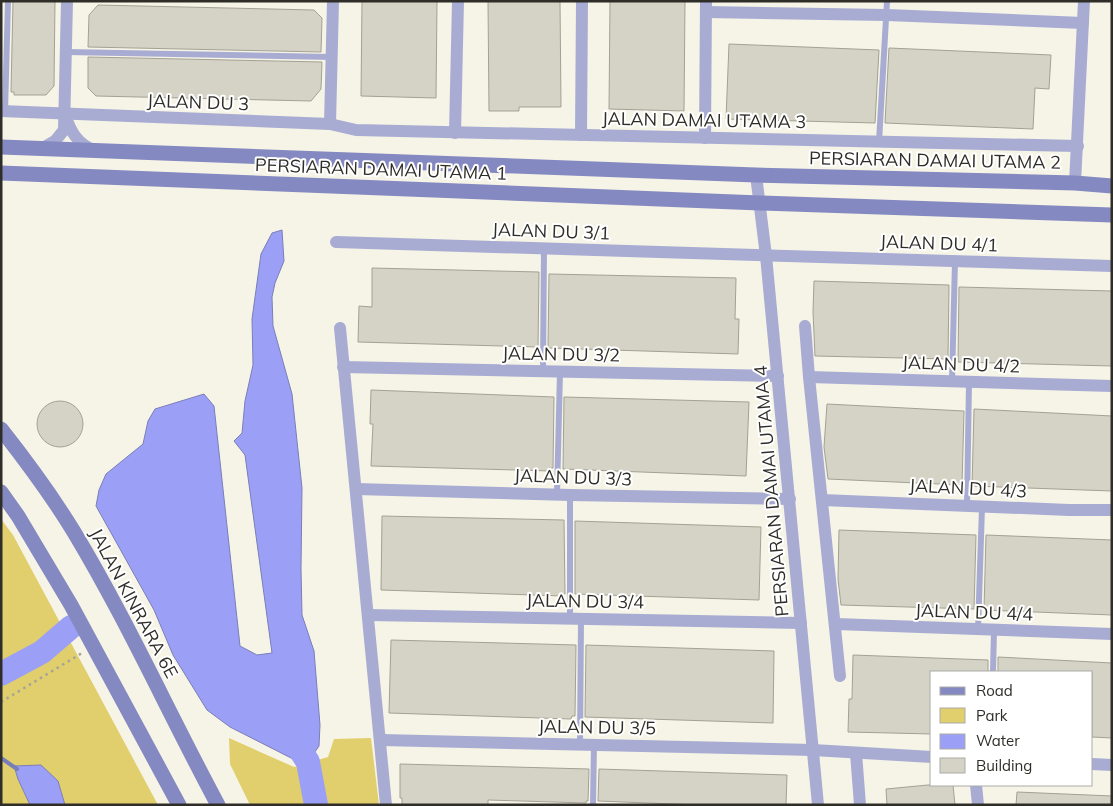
<svg xmlns="http://www.w3.org/2000/svg" width="1113" height="806" font-family="Mulish,sans-serif">
	<style>
		.green { fill: #e1ce6c }
		.water { fill: #9ba0f6; stroke: #7a7eb8 }
		.lines { fill: none; stroke-linecap: round; stroke-linejoin: round }
		.stream { stroke: #7a7eb8; stroke-width: 4 }
		.river { stroke: #9ba0f6; stroke-width: 24 }
		.building { fill: #d5d3c5; stroke: #a3a194 }
		.path { stroke: #a5a49a; stroke-width: 2.5; stroke-dasharray: 2.5 4; stroke-linecap: butt }
		.lane { stroke: #a8acd3; stroke-width: 6 }
		.street { stroke: #a8acd3; stroke-width: 12 }
		.secondary { stroke: #8589c1; stroke-width: 15 }
		.labels { text-anchor: middle; dominant-baseline: central; stroke-width: 4; stroke-linejoin: round; paint-order: stroke }
		.street-label { font-size: 18px; fill: #2e2d28; stroke: #fff }
	</style>
	<rect width="100%" height="100%" fill="#f6f4e6"/>
	<g class="green">
		<polygon points="1,519 13,535 158,805 65,805 58,781 18,779 30,805 1,805"/>
		<polygon points="229,738 294,767 328,757 334,739 371,738 379,805 250,805 230,764"/>
	</g>
	<g class="water">
		<polygon points="282,230 284,261 275,283 272,297 273,326 292,394 302,488 301,569 302,615 314,651 320,725 319,746 308,762 295,760 230,727 207,710 173,655 154,610 96,506 99,490 106,474 143,444 148,421 155,409 204,394 214,406 240,646 257,655 272,653 245,455 234,441 242,433 245,401 253,365 252,319 261,254 272,233"/>
		<polygon points="41,765 58,781 65,805 30,805 18,779 14,766"/>
	</g>
	<g class="lines">
		<polyline class="stream" points="1,758 17,769"/>
		<g class="river">
			<polyline points="1,674 42,652 71,627"/>
			<polyline points="290,735 308,762 316,805"/>
		</g>
	</g>
	<g class="building">
		<polygon points="13,1 55,1 54,86 46,95 14,95 14,92 11,92"/>
		<polygon points="362,1 437,1 436,98 361,96"/>
		<polygon points="488,1 560,1 561,107 519,107 519,111 489,111"/>
		<polygon points="610,1 685,1 684,111 609,109"/>
		<polygon points="98,5 314,10 322,18 321,52 88,47 89,15"/>
		<polygon points="729,44 879,50 875,123 726,119"/>
		<polygon points="889,48 1051,55 1049,89 1035,88 1033,129 885,123"/>
		<polygon points="88,57 322,62 321,89 311,101 96,96 88,88"/>
		<polygon points="372,268 539,272 538,347 358,342 359,306 372,307"/>
		<polygon points="549,274 736,278 735,319 739,319 738,354 550,348 548,347"/>
		<polygon points="814,281 949,285 948,359 815,356 813,312"/>
		<polygon points="959,287 1112,291 1112,366 958,362"/>
		<polygon points="371,390 554,397 553,468 551,468 551,471 371,466 373,424 370,424"/>
		<polygon points="564,397 749,402 746,476 563,469"/>
		<circle cx="60" cy="424" r="23"/>
		<polygon points="827,404 964,411 962,485 828,479 824,447"/>
		<polygon points="974,409 1112,416 1112,491 972,486"/>
		<polygon points="382,516 564,520 565,594 563,594 563,596 381,590"/>
		<polygon points="575,521 761,527 759,600 575,594"/>
		<polygon points="839,530 976,535 974,609 841,605 838,579"/>
		<polygon points="986,535 1112,540 1112,615 984,610"/>
		<polygon points="391,640 576,645 575,716 572,716 571,719 389,713"/>
		<polygon points="586,645 774,651 773,723 585,717"/>
		<polygon points="853,655 988,660 988,672 932,672 932,734 848,732 849,699 852,699"/>
		<polygon points="998,657 1112,663 1112,738 1092,737 1092,672 998,672"/>
		<polygon points="400,764 589,769 588,801 586,801 586,803 488,800 488,805 402,805 402,798 400,798"/>
		<polygon points="599,769 787,775 786,805 699,805 598,801"/>
		<polygon points="928,785 953,785 955,805 887,805 886,789"/>
		<polygon points="1017,792 1112,796 1112,805 1016,805"/>
	</g>
	<g class="lines">
		<polyline class="path" points="1,702 82,653"/>
		<g class="lane">
			<polyline points="66,52 332,57"/>
			<polyline points="5,112 8,1"/>
			<polyline points="879,142 887,1"/>
			<polyline points="543,371 544,248"/>
			<polyline points="952,382 955,261"/>
			<polyline points="557,494 560,372"/>
			<polyline points="967,506 969,382"/>
			<polyline points="570,619 570,495"/>
			<polyline points="978,630 982,507"/>
			<polyline points="993,672 994,631"/>
			<polyline points="580,744 581,619"/>
			<polyline points="593,805 594,744"/>
		</g>
		<g class="street">
			<polyline points="706,12 887,15 1083,23"/>
			<polyline points="1,111 330,124 356,130 1078,146"/>
			<path d="M 66,117 C 71,133 78,143 93,150"/>
			<polyline points="330,124 333,1"/>
			<polyline points="455,133 458,1"/>
			<polyline points="581,135 582,1"/>
			<polyline points="705,138 706,1"/>
			<polyline points="41,149 55,141 64,130 67,1"/>
			<polyline points="756,175 766,256 818,805"/>
			<polyline points="1075,183 1084,1"/>
			<polyline points="336,242 1112,266"/>
			<polyline points="805,326 809,377 840,676"/>
			<polyline points="340,328 386,805"/>
			<polyline points="343,367 778,376"/>
			<polyline points="809,377 1112,386"/>
			<polyline points="356,489 570,495 790,499"/>
			<polyline points="822,500 1069,510 1112,510"/>
			<polyline points="368,615 801,623"/>
			<polyline points="836,624 1112,634"/>
			<polyline points="381,740 813,750 932,757"/>
			<polyline points="856,753 860,805"/>
			<polyline points="1092,764 1112,765"/>
			<polyline points="976,785 978,805"/>
		</g>
		<g class="secondary">
			<polyline points="1,147 756,175 1075,183 1112,186"/>
			<polyline points="1,173 760,203 1112,215"/>
			<path d="M 1,429 C 27,462 52,496 74,532 C 127,620 169,714 218,805"/>
			<polyline points="1,492 18,516 71,605 179,805"/>
		</g>
	</g>
	<g class="labels">
		<g class="street-label">
			<text transform="translate(198 102) rotate(2)">JALAN DU 3</text>
			<text transform="translate(704 120) rotate(1)">JALAN DAMAI UTAMA 3</text>
			<text transform="translate(935 160) rotate(1)">PERSIARAN DAMAI UTAMA 2</text>
			<text transform="translate(381 169) rotate(2)">PERSIARAN DAMAI UTAMA 1</text>
			<text transform="translate(551 231) rotate(2)">JALAN DU 3/1</text>
			<text transform="translate(939 243) rotate(2)">JALAN DU 4/1</text>
			<text transform="translate(561 354) rotate(1)">JALAN DU 3/2</text>
			<text transform="translate(961 364) rotate(2)">JALAN DU 4/2</text>
			<text transform="translate(573 477) rotate(2)">JALAN DU 3/3</text>
			<text transform="translate(968 488) rotate(3)">JALAN DU 4/3</text>
			<text transform="translate(771 491) rotate(-95)">PERSIARAN DAMAI UTAMA 4</text>
			<text transform="translate(585 601) rotate(1)">JALAN DU 3/4</text>
			<text transform="translate(134 603) rotate(62)">JALAN KINRARA 6E</text>
			<text transform="translate(974 612) rotate(2)">JALAN DU 4/4</text>
			<text transform="translate(597 727) rotate(1)">JALAN DU 3/5</text>
		</g>
	</g>
	<rect width="1113" height="806" fill="none" stroke="#2e2d28" stroke-width="5"/>
	<rect x="930" y="671" width="162" height="115" fill="#ffffff" stroke="#ababa9"/>
	<rect x="940" y="687" width="25" height="8" fill="#8589c1" stroke="#ababa9"/>
	<text x="976" y="696" font-size="15" fill="#2e2d28">Road</text>
	<rect x="940" y="708" width="25" height="15" fill="#e1ce6c" stroke="#ababa9"/>
	<text x="976" y="721" font-size="15" fill="#2e2d28">Park</text>
	<rect x="940" y="734" width="25" height="15" fill="#9ba0f6" stroke="#ababa9"/>
	<text x="976" y="746" font-size="15" fill="#2e2d28">Water</text>
	<rect x="940" y="758" width="25" height="15" fill="#d5d3c5" stroke="#ababa9"/>
	<text x="976" y="771" font-size="15" fill="#2e2d28">Building</text>
</svg>
